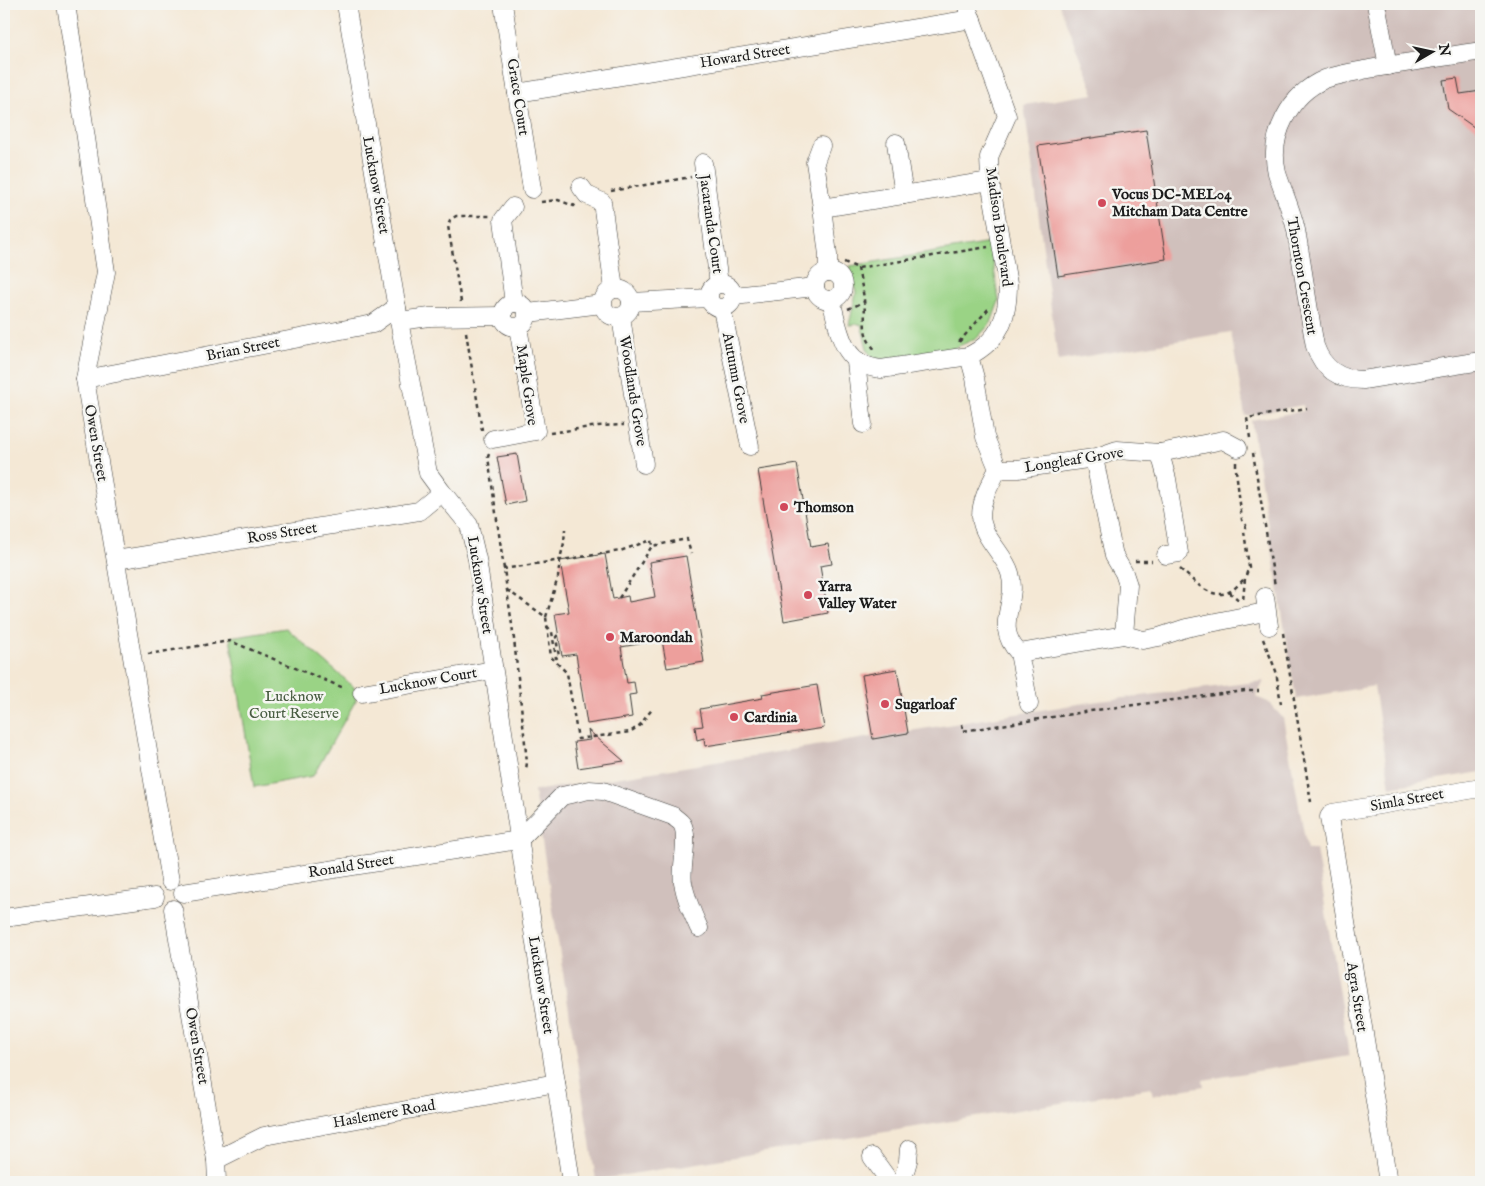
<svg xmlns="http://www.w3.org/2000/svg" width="1485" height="1186" font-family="'IM FELL English',serif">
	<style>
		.industrial { fill: #d0c0bc }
		.green { fill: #9ad385; stroke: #5b7850 }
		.building { fill: #ed9f9c }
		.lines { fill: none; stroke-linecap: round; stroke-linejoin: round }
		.minor-casing { stroke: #3c3b38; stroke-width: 19 }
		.path { stroke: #3c3b38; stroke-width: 2.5; stroke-dasharray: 4 4; stroke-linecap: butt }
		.minor { stroke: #fff; stroke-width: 18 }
		.poi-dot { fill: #d1495b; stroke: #f6f6f2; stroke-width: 2 }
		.labels { text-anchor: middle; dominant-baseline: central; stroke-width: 5; stroke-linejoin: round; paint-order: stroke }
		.street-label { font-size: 15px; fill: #1c1c1c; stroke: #f6f6f2 }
		.poi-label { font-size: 15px; font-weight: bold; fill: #1c1c1c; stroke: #f6f6f2; text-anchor: start }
		.park-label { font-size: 15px; fill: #485c41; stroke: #f6f6f2 }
	</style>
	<rect width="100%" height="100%" fill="#f6f6f2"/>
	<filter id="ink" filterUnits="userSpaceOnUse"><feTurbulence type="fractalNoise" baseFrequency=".02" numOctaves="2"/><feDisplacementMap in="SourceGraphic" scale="10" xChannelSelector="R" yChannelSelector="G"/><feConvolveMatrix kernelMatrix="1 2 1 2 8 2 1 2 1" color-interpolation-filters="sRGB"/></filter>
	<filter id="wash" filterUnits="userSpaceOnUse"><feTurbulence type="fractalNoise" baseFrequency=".0096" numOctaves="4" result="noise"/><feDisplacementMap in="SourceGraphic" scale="20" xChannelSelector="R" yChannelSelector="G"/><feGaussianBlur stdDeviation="1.12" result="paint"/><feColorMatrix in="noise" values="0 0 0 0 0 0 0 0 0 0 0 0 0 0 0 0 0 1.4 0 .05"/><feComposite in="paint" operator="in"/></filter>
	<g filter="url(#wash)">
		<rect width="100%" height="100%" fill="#f4e8d5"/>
		<g class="industrial">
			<polygon points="1059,4 1481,4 1481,772 1390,787 1374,686 1296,699 1251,420 1304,411 1303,405 1245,416 1231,332 1058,361 1024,105 1094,94"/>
			<polygon points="1264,681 1256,697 1268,702 1283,718 1307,850 1316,849 1349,1056 1203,1080 1204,1086 1153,1095 1151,1088 596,1180 534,791 1091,702"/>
		</g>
		<g class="green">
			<polygon points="990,243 999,301 991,323 977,338 950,350 877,361 868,352 861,324 849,325 856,293 850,266"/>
			<polygon points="286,628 354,687 356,700 313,776 254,787 230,637"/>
		</g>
		<g id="blocks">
			<g class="building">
				<polygon points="1457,78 1460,94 1481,91 1481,132 1448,109 1443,80"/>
				<polygon points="1146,130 1166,259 1058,276 1038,146"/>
				<polygon points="517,454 525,501 506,505 497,457"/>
				<polygon points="797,464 811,547 828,544 832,564 820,566 828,613 784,621 758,470"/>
				<polygon points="605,554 613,599 628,596 629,602 655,597 649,562 686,556 704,662 667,668 662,640 621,647 627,683 634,682 636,694 629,695 632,717 587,724 576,654 562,656 555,614 569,612 560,561"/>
				<polygon points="897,669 908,733 873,739 862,675"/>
				<polygon points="817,685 824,728 705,746 704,738 697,740 695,727 703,726 700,709 763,698 762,694"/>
				<polygon points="588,730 624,761 578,768 574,742 590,740"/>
			</g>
		</g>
	</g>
	<g filter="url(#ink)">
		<use href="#blocks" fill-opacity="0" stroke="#3c3b38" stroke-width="1"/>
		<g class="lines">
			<defs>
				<g id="minor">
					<polyline points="66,4 106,272 85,379 170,881"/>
					<polyline points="346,4 399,321 428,473 442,492 469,525 477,559 571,1182"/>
					<polyline points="503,4 532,189"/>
					<polyline points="1376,4 1388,66"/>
					<path d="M 1481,51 C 1444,57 1406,62 1369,69 C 1354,72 1339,74 1325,79 C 1290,94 1268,136 1277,173 C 1283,192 1292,211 1296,230 C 1303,269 1308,308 1315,346 C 1323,369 1339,380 1363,380 L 1481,361"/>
					<polyline points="517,93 972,19"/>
					<polyline points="896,143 904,195"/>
					<polyline points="821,146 815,162 822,208 828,255 828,272"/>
					<polyline points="703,163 719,284"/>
					<polyline points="581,187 587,195 602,202 614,289"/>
					<polyline points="513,207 503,220 514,303"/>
					<polyline points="822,208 990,181"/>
					<circle cx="829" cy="286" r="14"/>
					<circle cx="721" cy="296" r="12"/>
					<circle cx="617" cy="303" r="14"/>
					<polyline points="734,296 815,287"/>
					<path d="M 831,300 C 840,332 841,365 881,369 L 969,356 C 1000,340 1008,318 1008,284 L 990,181 L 989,157 L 1007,116 L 966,4"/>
					<polyline points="631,302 709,298"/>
					<circle cx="515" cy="315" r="12"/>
					<polyline points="722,309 750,446"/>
					<polyline points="528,313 602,304"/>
					<polyline points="621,317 644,464"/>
					<polyline points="399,321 430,317 503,316"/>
					<path d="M 969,356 L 975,378 L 985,437 L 998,469 C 991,483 981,499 981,516 C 982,538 1004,553 1010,573 C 1019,604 992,625 1019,653 L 1124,635 L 1128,585 L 1124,573 L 1114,556 L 1094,458"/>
					<polyline points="856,362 863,424"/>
					<polyline points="85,379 373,324 397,307"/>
					<polyline points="493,439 536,431 518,327"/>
					<polyline points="1160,453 1167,479 1179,553 1166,555"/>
					<polyline points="998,469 1018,469 1094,458 1117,450 1160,453 1223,440 1238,448"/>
					<polyline points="116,560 419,511 442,492"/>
					<polyline points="1265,597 1269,626"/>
					<polyline points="1124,635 1143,640 1159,637 1186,628 1260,613"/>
					<polyline points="1019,653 1029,704"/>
					<polyline points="362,693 493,670"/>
					<path d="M 183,893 L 519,840 L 562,796 L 589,790 L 603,791 L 673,816 C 676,819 680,821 682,824 C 690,837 680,867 683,883 C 686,899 692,913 699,928"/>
					<polyline points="173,909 216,1160 217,1182"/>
					<polyline points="4,918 155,897"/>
					<polyline points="872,1157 890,1182"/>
					<polyline points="216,1160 264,1136 556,1083"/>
					<polyline points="902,1182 908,1161 909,1149"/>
					<polyline points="1388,1182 1329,817 1332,813 1481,788"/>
				</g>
			</defs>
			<use href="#minor" class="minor-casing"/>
			<g class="path">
				<polyline points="611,191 691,177"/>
				<polyline points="541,202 558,200 574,206 576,203"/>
				<polyline points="844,262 858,268 988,247"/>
				<path d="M 858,268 C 860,279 863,289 864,300 C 867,323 859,333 877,352"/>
				<polyline points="461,302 448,226 450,220 456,216 490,216"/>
				<polyline points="848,309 864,302"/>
				<polyline points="466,332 482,430"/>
				<polyline points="959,342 990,307"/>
				<polyline points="550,433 598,426 624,425"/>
				<polyline points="1250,438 1247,418 1307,408"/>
				<polyline points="1253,453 1275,586"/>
				<polyline points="489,454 488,457 514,639 527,762 526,770"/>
				<polyline points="1236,462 1236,470 1242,520 1246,525 1244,531 1249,567 1245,578 1243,601"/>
				<polyline points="1135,561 1152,561"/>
				<polyline points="503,569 620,551 651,540 652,546 687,539 691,554"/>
				<path d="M 1180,569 C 1193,579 1210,601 1229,592 C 1234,590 1240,583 1244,579"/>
				<polyline points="507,590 546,617 551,657 567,673 578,739 630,732 640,725 653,708"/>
				<polyline points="1229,592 1240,601"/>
				<polyline points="619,598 652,546"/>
				<polyline points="546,617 558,577 560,559 564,543 565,529"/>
				<polyline points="547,626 552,632 556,658 559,657 556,637 558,635"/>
				<polyline points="1283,633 1311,802"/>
				<polyline points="1263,639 1276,671 1281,704"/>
				<polyline points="148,654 230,641 344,688"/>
				<polyline points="962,724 963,731 1110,708 1245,691 1259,691"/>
			</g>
			<use href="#minor" class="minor"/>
		</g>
	</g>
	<g class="poi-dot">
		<circle cx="1102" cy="203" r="5"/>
		<circle cx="784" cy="507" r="5"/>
		<circle cx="808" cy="595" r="5"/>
		<circle cx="610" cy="637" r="5"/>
		<circle cx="885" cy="704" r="5"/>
		<circle cx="734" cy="717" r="5"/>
	</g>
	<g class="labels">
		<g class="street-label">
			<text transform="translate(745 56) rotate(-9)">Howard Street</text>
			<text transform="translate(518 97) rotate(81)">Grace Court</text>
			<text transform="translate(376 185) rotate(80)">Lucknow Street</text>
			<text transform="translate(711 224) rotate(82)">Jacaranda Court</text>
			<text transform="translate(999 227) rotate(82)">Madison Boulevard</text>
			<text transform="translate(1302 276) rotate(80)">Thornton Crescent</text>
			<text transform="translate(243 349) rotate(-11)">Brian Street</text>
			<text transform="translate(736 378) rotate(79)">Autumn Grove</text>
			<text transform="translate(527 385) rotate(82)">Maple Grove</text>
			<text transform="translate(633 391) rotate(81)">Woodlands Grove</text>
			<text transform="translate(96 443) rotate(80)">Owen Street</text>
			<text transform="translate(1074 460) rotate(-9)">Longleaf Grove</text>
			<text transform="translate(282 533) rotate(-9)">Ross Street</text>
			<text transform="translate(480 585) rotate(81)">Lucknow Street</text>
			<text transform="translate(428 681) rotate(-10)">Lucknow Court</text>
			<text transform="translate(1407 800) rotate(-10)">Simla Street</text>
			<text transform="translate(351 866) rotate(-9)">Ronald Street</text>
			<text transform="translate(541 985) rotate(81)">Lucknow Street</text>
			<text transform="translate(1357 997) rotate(81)">Agra Street</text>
			<text transform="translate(197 1046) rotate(80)">Owen Street</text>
			<text transform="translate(384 1114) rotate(-10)">Haslemere Road</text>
		</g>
		<g class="poi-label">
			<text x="1112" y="194">Vocus DC-MEL04<tspan x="1112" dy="17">Mitcham Data Centre</tspan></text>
			<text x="794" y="507">Thomson</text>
			<text x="818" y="586">Yarra<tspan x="818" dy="17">Valley Water</tspan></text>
			<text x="620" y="637">Maroondah</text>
			<text x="895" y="704">Sugarloaf</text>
			<text x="744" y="717">Cardinia</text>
		</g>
		<g class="park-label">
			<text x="294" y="696">Lucknow<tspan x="294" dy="17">Court Reserve</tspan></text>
		</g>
	</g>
	<rect width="1485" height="1186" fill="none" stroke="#f6f6f2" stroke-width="20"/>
	<g transform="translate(1432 52) rotate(81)" stroke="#f6f6f2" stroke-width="4" paint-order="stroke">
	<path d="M0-4L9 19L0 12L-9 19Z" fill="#1c1c1c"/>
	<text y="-8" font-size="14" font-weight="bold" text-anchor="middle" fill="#1c1c1c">N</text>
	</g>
</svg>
